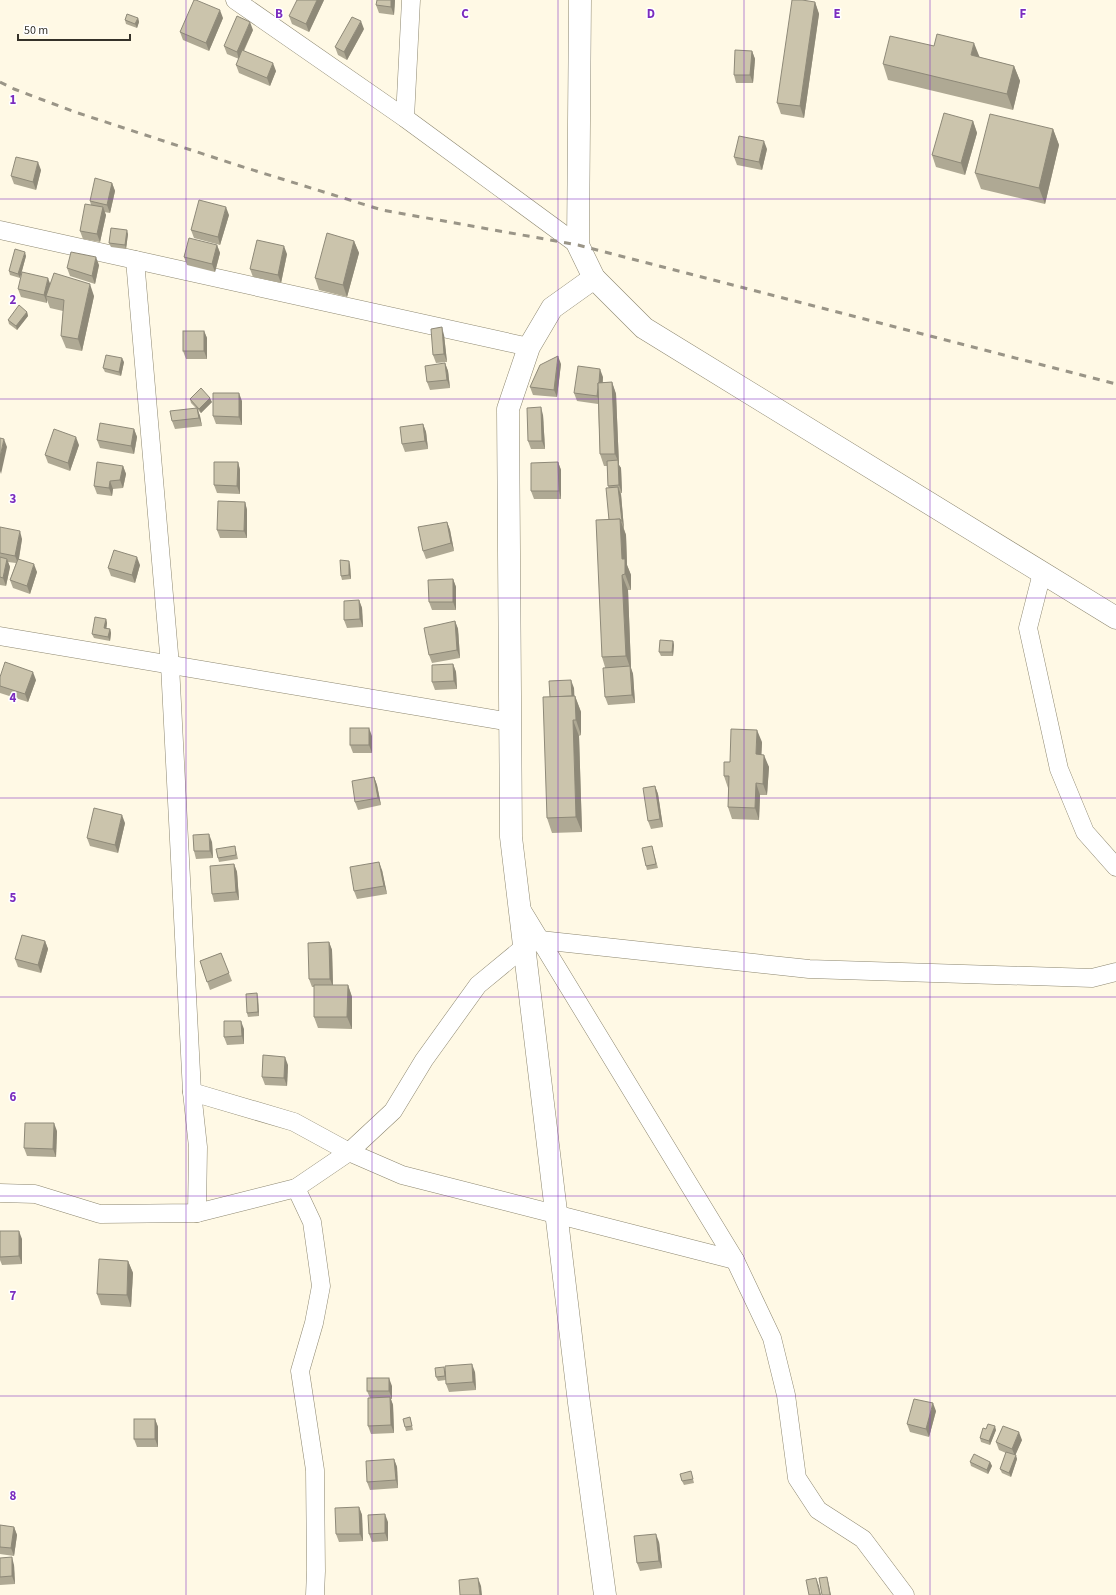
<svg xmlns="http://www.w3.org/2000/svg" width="1116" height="1595" font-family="'Source Sans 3',sans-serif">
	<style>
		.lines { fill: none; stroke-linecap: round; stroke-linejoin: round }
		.minor-casing { stroke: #8d8770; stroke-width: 19 }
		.secondary-casing { stroke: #8d8770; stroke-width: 23 }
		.minor { stroke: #fff; stroke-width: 18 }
		.secondary { stroke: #fff; stroke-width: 22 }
		.rail { stroke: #9a9587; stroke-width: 3; stroke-dasharray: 7 7; stroke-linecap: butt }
		.wall { fill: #afa994 }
		.shaded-wall { fill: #8e8978 }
		.building { fill: #cbc4ac; stroke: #8e8978 }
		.grid { fill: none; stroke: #7b2cbf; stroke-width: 1; stroke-opacity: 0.55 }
		.grid-label { font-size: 13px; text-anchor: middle; font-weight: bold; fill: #7b2cbf; stroke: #fff; stroke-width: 3; stroke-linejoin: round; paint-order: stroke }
	</style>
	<rect width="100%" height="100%" fill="#fff9e5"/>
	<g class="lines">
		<defs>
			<g id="minor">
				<polyline points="235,0 405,118 578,245"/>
				<polyline points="405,118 411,0"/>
				<polyline points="0,230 529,347"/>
				<polyline points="135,260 170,665 192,1092 198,1147 197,1213"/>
				<polyline points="1042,573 1028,628 1059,769 1085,832 1116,867"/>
				<polyline points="0,636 510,722"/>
				<polyline points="520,907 735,1260 772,1338 786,1395 797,1478 818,1510 863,1539 905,1595"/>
				<polyline points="192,1092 294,1122 349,1152 402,1175 735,1260"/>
				<polyline points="296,1188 312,1222 321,1286 314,1323 300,1371 315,1470 316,1571 315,1595"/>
				<polyline points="0,1193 35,1194 100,1214 197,1213 296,1188 349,1152 393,1111 424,1060 478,985 524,947 540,940 809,969 1092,978 1116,972"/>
			</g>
			<g id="secondary">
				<polyline points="580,0 578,245 594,278 644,328 1116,618"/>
				<polyline points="594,278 552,308 529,347 508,409 511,837 579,1403 605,1595"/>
			</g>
		</defs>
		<use href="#minor" class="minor-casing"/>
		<use href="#secondary" class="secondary-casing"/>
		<use href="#minor" class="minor"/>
		<use href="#secondary" class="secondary"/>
		<polyline class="rail" points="0,82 14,89 75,112 240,166 382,210 578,245 1116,384"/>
	</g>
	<g class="wall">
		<polygon points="324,0 309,32 292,24 289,16"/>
		<polygon points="395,0 394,15 379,13 376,5"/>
		<polygon points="815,2 819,14 804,118 781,114 777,103"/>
		<polygon points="138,18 139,22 137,28 126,24 125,20"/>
		<polygon points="223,18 209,51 183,40 180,32"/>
		<polygon points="364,29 347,60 338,55 335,47"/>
		<polygon points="253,30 244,51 276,71 270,86 239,73 236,65 239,59 227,54 224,46"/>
		<polygon points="752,51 755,59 753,83 736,83 734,75"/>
		<polygon points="979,57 1014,66 1020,81 1013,110 888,80 883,64"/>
		<polygon points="973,121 977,133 965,175 936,167 932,155"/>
		<polygon points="1053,129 1059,145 1045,204 981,189 975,173"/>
		<polygon points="767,149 762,170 737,165 734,157"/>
		<polygon points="41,170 36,190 14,184 11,176"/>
		<polygon points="112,183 115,191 110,213 104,212 106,215 100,242 83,239 80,231 91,205 90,201"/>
		<polygon points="229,215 220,245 194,238 191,230"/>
		<polygon points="128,234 126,249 111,247 109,243"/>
		<polygon points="354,241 359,253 347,297 319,290 315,278"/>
		<polygon points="217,245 220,253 215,272 187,265 184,257"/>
		<polygon points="287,254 281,283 253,277 250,269"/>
		<polygon points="26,256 20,278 10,275 9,271"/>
		<polygon points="99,265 95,284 70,276 67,268"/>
		<polygon points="50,285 94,296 82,351 66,348 61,336 63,311 50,308 47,300 47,303 21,297 18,289"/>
		<polygon points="27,312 28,316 17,330 9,324 8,320"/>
		<polygon points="204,331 207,338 207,359 186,359 183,351"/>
		<polygon points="444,335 447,362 436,363 433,355"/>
		<polygon points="124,362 121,376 105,372 103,368"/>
		<polygon points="445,363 448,371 450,388 430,390 427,382"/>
		<polygon points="561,364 557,397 533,395 530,387"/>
		<polygon points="603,377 603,382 612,382 616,394 619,465 621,468 622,493 621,493 624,529 626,535 627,565 631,575 631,590 628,590 631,668 633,674 635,703 608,705 605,697 605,667 602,657 609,520 609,488 608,486 607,466 604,466 600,454 598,404 577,401 574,393"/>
		<polygon points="190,399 212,402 201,413 198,410 200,416 202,426 175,429 172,421 196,408 191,403"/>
		<polygon points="242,401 242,425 216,424 213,416"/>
		<polygon points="543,415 545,449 531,449 528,441"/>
		<polygon points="423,424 426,432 428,449 405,452 402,444"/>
		<polygon points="134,429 137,437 134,454 100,448 97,440"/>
		<polygon points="79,445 70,471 48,463 45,455"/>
		<polygon points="238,462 240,470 240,494 217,493 214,485"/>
		<polygon points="558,462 561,470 561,499 534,499 531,491"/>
		<polygon points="123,466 126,474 123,488 113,489 112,496 97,494 94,486"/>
		<polygon points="245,502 247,510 247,538 220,538 217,530"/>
		<polygon points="447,522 450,530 454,551 426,559 423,551"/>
		<polygon points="0,527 22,539 19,559 37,572 30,594 13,588 10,580 16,563 8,562 10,567 6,586 0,585"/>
		<polygon points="140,565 135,583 111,576 108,568"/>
		<polygon points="350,565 351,579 342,580 341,576"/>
		<polygon points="453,579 456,587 456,610 432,610 429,602"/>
		<polygon points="359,600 362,608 363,627 347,628 344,620"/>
		<polygon points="106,619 107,623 106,628 110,629 111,633 110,641 94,638 92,634"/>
		<polygon points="455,621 458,629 460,658 432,663 429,655"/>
		<polygon points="673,641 674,645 673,656 661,656 659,652"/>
		<polygon points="453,664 456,672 457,689 435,690 432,682"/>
		<polygon points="36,680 28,702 0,693 0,686"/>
		<polygon points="574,688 574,696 575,696 581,712 581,735 579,736 582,832 552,833 547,818 550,697"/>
		<polygon points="372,736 372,753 353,753 350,745"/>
		<polygon points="762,742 761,755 769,767 767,795 760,795 759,820 732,819 728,807 728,788 724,776 730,762"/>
		<polygon points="374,777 377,785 381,805 358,810 355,802"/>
		<polygon points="655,786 658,794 663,827 651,829 648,821"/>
		<polygon points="125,823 118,853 90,846 87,838"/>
		<polygon points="212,842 213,858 196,859 194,851"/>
		<polygon points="235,846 236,850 238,859 219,862 218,858"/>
		<polygon points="652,846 658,868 647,870 646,866"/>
		<polygon points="234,864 237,872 239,900 214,902 212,894"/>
		<polygon points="382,870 387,894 357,899 354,891"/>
		<polygon points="45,941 48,949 41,973 18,967 15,959"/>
		<polygon points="329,942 332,950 333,985 348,985 352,997 352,1029 318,1028 314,1017 314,987 312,987 309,979"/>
		<polygon points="221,953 232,981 210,990 200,961"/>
		<polygon points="258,997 259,1016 248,1017 247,1013"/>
		<polygon points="244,1029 244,1044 227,1045 224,1037"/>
		<polygon points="288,1065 287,1086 265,1085 262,1077"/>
		<polygon points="57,1131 56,1157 27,1156 24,1148"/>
		<polygon points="0,1231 22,1239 22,1264 2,1265 0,1260"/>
		<polygon points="128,1261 133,1273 131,1307 101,1305 97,1294"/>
		<polygon points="444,1367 445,1371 475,1372 476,1390 449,1392 446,1384 446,1380 438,1381 436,1377"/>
		<polygon points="392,1386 392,1399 391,1399 393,1405 394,1433 371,1434 368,1426 370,1398 367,1391"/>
		<polygon points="936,1411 929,1437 910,1432 907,1424"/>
		<polygon points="410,1417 413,1430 406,1431 405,1427"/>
		<polygon points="155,1419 158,1427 158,1447 137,1447 134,1439"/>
		<polygon points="986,1429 996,1430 990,1445 981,1442 980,1438"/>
		<polygon points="1022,1440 1015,1455 1017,1459 1011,1477 1002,1473 1000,1469 1006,1453 999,1450 996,1442"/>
		<polygon points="394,1459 397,1467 398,1488 370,1490 367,1482"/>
		<polygon points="970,1462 990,1462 992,1466 988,1474 971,1466"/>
		<polygon points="692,1475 694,1483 684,1485 682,1481"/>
		<polygon points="359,1507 362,1515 363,1541 339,1542 336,1534"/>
		<polygon points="388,1522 388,1541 372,1542 369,1534"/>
		<polygon points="0,1525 14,1527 17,1535 14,1556 0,1554"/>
		<polygon points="659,1542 662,1568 640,1571 637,1563"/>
		<polygon points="0,1558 14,1565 15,1584 0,1585"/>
	</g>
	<g class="shaded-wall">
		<polygon points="317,0 324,0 309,32 306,24"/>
		<polygon points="391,0 395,0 394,15 391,7"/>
		<polygon points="815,2 819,14 804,118 800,106"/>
		<polygon points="220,10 223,18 209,51 206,43"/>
		<polygon points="138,18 139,22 137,28 135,24"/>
		<polygon points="361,21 364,29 347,60 344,52"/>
		<polygon points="250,22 253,30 239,60 237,52"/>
		<polygon points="974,43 980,58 971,55"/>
		<polygon points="752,51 755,59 753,83 750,75"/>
		<polygon points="273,63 276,71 270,86 267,78"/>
		<polygon points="1014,66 1020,81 1013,110 1007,94"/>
		<polygon points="973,121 977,133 965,175 961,163"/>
		<polygon points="1053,129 1059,145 1045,204 1039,188"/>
		<polygon points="764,141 767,149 762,170 759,162"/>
		<polygon points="38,162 41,170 36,190 33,182"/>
		<polygon points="112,183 115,191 110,213 107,205"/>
		<polygon points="103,207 106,215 100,242 97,234"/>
		<polygon points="226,207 229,215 220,245 218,237"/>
		<polygon points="127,230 128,234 126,249 125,245"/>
		<polygon points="354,241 359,253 347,297 343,285"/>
		<polygon points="217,245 220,253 215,272 212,264"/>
		<polygon points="284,246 287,254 281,283 278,275"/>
		<polygon points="25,252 26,256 20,278 18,274"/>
		<polygon points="96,257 99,265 95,284 92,276"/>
		<polygon points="48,278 51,286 46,296 47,300 47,303 44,295"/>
		<polygon points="90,284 94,296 82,351 78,339"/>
		<polygon points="27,312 28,316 17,330 16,326"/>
		<polygon points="442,327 444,335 447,362 444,354"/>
		<polygon points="204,331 207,338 207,359 204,351"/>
		<polygon points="558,356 561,364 557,397 554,390"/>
		<polygon points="122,358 124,362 121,376 119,372"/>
		<polygon points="445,363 448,371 450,388 447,380"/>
		<polygon points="600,369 603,377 600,404 597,396"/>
		<polygon points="612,382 616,394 619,465 621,468 622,493 619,485 618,461 615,454"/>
		<polygon points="239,393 242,401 242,425 239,417"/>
		<polygon points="210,398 212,402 201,413 199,409"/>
		<polygon points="541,407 543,415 545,449 542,441"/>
		<polygon points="197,408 200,416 202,426 199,418"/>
		<polygon points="423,424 426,432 428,449 425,441"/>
		<polygon points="134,429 137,437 134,454 131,446"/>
		<polygon points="76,437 79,445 70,471 68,463"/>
		<polygon points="4,439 7,447 1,474 0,471 0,457"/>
		<polygon points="238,462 240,470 240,494 237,486"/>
		<polygon points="558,462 561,470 561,499 559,491"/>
		<polygon points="123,466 126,474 123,488 120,480"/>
		<polygon points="110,481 113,489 112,496 109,488"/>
		<polygon points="618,487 621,495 624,529 622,521"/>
		<polygon points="245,502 247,510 247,538 244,531"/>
		<polygon points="620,519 626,535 627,565 631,575 631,590 625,574 622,559"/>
		<polygon points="447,522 450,530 454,551 451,543"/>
		<polygon points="20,531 22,539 18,563 15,556"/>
		<polygon points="137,557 140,565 135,583 132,575"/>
		<polygon points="7,559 10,567 6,586 3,578"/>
		<polygon points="349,561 350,565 351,579 349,575"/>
		<polygon points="34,564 37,572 30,594 27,586"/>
		<polygon points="622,575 628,590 631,668 633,674 635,703 632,695 631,670 626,656"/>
		<polygon points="453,579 456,587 456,610 453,602"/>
		<polygon points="359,600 362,608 363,627 360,619"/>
		<polygon points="106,619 107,623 106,632 104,628"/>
		<polygon points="455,621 458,629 460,658 457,650"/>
		<polygon points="110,629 111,633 110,641 108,637"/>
		<polygon points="673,641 674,645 673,656 672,652"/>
		<polygon points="453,664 456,672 457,689 454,681"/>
		<polygon points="33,672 36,680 28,702 25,694"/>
		<polygon points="571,680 574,688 575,706 572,698"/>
		<polygon points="575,696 581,712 581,735 576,720"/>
		<polygon points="573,720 579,736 582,832 576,817"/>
		<polygon points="369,728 372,736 372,753 369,745"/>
		<polygon points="757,730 762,742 761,766 756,754"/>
		<polygon points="764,755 769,767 767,795 763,784"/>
		<polygon points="374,777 377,785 381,805 378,798"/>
		<polygon points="756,783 760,795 759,820 755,808"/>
		<polygon points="655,786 658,794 663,827 660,819"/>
		<polygon points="122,815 125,823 118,853 115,845"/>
		<polygon points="209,834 212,842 213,858 210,851"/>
		<polygon points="379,862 382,870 387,894 384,886"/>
		<polygon points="234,864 237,872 239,900 236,892"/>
		<polygon points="45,941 48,949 41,973 38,965"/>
		<polygon points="329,942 332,950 333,987 330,979"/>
		<polygon points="348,985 352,997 352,1029 347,1017"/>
		<polygon points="257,993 258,997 259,1016 258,1012"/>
		<polygon points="241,1021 244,1029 244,1044 242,1036"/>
		<polygon points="285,1057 288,1065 287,1086 284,1078"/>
		<polygon points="54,1123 57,1131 56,1157 53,1149"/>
		<polygon points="19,1231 22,1239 22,1264 19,1256"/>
		<polygon points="128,1261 133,1273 131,1307 127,1295"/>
		<polygon points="472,1364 475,1372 476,1390 473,1382"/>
		<polygon points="389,1378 392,1386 392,1399 389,1391"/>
		<polygon points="390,1397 393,1405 394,1433 391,1425"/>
		<polygon points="933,1403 936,1411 929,1437 926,1429"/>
		<polygon points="155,1419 158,1427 158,1447 155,1439"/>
		<polygon points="995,1426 996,1430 990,1445 989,1441"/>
		<polygon points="1019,1432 1022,1440 1015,1456 1012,1449"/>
		<polygon points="1016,1455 1017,1459 1011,1477 1009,1473"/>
		<polygon points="394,1459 397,1467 398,1488 396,1480"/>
		<polygon points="990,1462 992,1466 988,1474 987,1470"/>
		<polygon points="359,1507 362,1515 363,1541 360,1534"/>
		<polygon points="385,1514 388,1522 388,1541 385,1533"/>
		<polygon points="14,1527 17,1535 14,1556 11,1548"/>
		<polygon points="656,1534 659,1542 662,1568 659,1561"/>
		<polygon points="12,1557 14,1565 15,1584 12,1576"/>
		<polygon points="827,1577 829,1585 831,1595 830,1595"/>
		<polygon points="478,1578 481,1586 482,1595 480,1595"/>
		<polygon points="816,1578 819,1586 821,1595 820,1595"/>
	</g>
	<g class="building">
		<polygon points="194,0 196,0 220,10 206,43 180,32"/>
		<polygon points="297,0 317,0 306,24 289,16"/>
		<polygon points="377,0 391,0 391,7 376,5"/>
		<polygon points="792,0 802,0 815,2 800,106 777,103"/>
		<polygon points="127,14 138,18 135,24 125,20"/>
		<polygon points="237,16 250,22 237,52 224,46"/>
		<polygon points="352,17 361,21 344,52 335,47"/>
		<polygon points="937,34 974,43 971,55 1014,66 1007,94 883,64 890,36 934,46"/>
		<polygon points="242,50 273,63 267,78 236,65"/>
		<polygon points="735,50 752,51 750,75 734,75"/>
		<polygon points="944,113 973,121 961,163 932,155"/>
		<polygon points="990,114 1053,129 1039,188 975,173"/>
		<polygon points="739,136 764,141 759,162 734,157"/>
		<polygon points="16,157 38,162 33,182 11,176"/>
		<polygon points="95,178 112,183 107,205 90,201"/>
		<polygon points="199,200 226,207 218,237 191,230"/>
		<polygon points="85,204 103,207 97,234 80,231"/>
		<polygon points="111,228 127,230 125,245 109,243"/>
		<polygon points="327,233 354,241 343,285 315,278"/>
		<polygon points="189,238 217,245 212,264 184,257"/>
		<polygon points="257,240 284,246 278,275 250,269"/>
		<polygon points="15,249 25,252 18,274 9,271"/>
		<polygon points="71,252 96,257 92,276 67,268"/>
		<polygon points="22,272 48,278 44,295 18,289"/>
		<polygon points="54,273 90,284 78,339 61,336 64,300 46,296"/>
		<polygon points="19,305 27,312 16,326 8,320"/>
		<polygon points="442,327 444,354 433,355 431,329"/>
		<rect x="183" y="331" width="21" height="20"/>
		<polygon points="106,355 122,358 119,372 103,368"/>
		<polygon points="558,356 554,390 530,387 540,365"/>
		<polygon points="445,363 447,380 427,382 425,366"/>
		<polygon points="578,366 600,369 599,383 598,383 598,388 597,396 574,393"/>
		<polygon points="612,382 615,454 600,454 598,383"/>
		<polygon points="201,388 210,398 199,409 190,399"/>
		<polygon points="213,393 239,393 239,417 213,416"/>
		<polygon points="541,407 542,441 528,441 527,408"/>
		<polygon points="197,408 199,418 172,421 170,411"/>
		<polygon points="100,423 134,429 131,446 97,440"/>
		<polygon points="423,424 425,441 402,444 400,427"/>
		<polygon points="54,429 76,437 68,463 45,455"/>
		<polygon points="0,438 4,439 0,457"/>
		<polygon points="618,460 619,485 608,486 607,461"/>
		<polygon points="97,462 123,466 120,480 110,481 109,488 94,486"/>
		<polygon points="214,462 238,462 237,486 214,485"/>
		<polygon points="558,462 559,491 531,491 531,463"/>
		<polygon points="618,487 622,521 621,521 620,519 609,520 606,488"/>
		<polygon points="218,501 245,502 244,531 217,530"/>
		<polygon points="620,519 622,559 625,559 625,574 622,575 626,656 602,657 596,520"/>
		<polygon points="447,522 451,543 423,551 418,527"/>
		<polygon points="0,527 20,531 15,556 0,553"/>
		<polygon points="114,550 137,557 132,575 108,568"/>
		<polygon points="0,557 7,559 3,578 0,577"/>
		<polygon points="18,559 34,564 27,586 10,580"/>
		<polygon points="340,560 349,561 349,575 341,576"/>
		<polygon points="453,579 453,602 429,602 428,580"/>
		<polygon points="359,600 360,619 344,620 344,601"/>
		<polygon points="95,617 106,619 104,628 110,629 108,637 92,634"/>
		<polygon points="455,621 457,650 429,655 424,628"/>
		<polygon points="660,640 673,641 672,652 659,652"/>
		<polygon points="5,662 33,672 25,694 0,686 0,677"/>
		<polygon points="453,664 454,681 432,682 432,665"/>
		<polygon points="630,666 632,695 605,697 603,668"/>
		<polygon points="571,680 572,696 550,697 549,681"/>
		<polygon points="575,696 576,720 573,720 576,817 547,818 543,697"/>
		<rect x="350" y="728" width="19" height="17"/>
		<polygon points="731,729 757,730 756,754 764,755 763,784 756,783 755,808 728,807 729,776 724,776 724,762 730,762"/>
		<polygon points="374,777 378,798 355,802 352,781"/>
		<polygon points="655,786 660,819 648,821 643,788"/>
		<polygon points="94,808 122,815 115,845 87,838"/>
		<polygon points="209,834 210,851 194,851 193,835"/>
		<polygon points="235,846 236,855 218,858 216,849"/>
		<polygon points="652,846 656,864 646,866 642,848"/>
		<polygon points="379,862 384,886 354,891 350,867"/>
		<polygon points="234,864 236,892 212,894 210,866"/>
		<polygon points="22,935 45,941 38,965 15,959"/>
		<polygon points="329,942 330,979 309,979 308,943"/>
		<polygon points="221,953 229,973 207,982 200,961"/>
		<polygon points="314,985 348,985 347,1017 314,1017"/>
		<polygon points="257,993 258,1012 247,1013 246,994"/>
		<polygon points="224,1021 241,1021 242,1036 224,1037"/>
		<polygon points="263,1055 285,1057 284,1078 262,1077"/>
		<polygon points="25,1123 54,1123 53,1149 24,1148"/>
		<polygon points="0,1231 19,1231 19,1256 0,1257"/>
		<polygon points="99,1259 128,1261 127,1295 97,1294"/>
		<polygon points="472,1364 473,1382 446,1384 445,1366"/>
		<polygon points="444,1367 445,1376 436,1377 435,1368"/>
		<rect x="367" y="1378" width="22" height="13"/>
		<polygon points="390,1397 391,1425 368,1426 368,1398"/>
		<polygon points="914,1399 933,1403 926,1429 907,1424"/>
		<polygon points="410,1417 412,1426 405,1427 403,1419"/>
		<rect x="134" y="1419" width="21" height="20"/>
		<polygon points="988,1424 995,1426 989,1441 980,1438 983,1428 986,1429"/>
		<polygon points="1003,1426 1019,1432 1012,1449 996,1442"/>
		<polygon points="1006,1452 1016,1455 1009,1473 1000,1469"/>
		<polygon points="974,1454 990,1462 987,1470 970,1462"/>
		<polygon points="394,1459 396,1480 367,1482 366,1461"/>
		<polygon points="691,1471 693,1479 682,1481 680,1474"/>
		<polygon points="359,1507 360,1534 336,1534 335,1508"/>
		<polygon points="385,1514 385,1533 369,1534 368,1515"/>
		<polygon points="0,1525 14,1527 11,1548 0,1547"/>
		<polygon points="656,1534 659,1561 637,1563 634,1536"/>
		<polygon points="12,1557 12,1576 0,1577 0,1558"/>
		<polygon points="827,1577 830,1595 822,1595 819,1578"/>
		<polygon points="478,1578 480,1595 460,1595 459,1580"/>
		<polygon points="816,1578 820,1595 809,1595 806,1580"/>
	</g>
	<path class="grid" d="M 186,0 L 186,1595M 372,0 L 372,1595M 558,0 L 558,1595M 744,0 L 744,1595M 930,0 L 930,1595M 0,199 L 1116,199M 0,399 L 1116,399M 0,598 L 1116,598M 0,798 L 1116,798M 0,997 L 1116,997M 0,1196 L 1116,1196M 0,1396 L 1116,1396"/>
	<g class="grid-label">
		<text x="279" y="18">B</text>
		<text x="465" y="18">C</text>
		<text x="651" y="18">D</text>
		<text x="837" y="18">E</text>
		<text x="1023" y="18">F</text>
		<text x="13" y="104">1</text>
		<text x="13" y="304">2</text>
		<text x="13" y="503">3</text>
		<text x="13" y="702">4</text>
		<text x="13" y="902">5</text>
		<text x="13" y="1101">6</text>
		<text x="13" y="1300">7</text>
		<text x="13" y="1500">8</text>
	</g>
	<path d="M18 34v6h112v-6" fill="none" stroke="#353229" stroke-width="2"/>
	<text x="24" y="34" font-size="12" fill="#353229" stroke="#ffffff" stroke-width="3" paint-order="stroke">50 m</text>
</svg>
